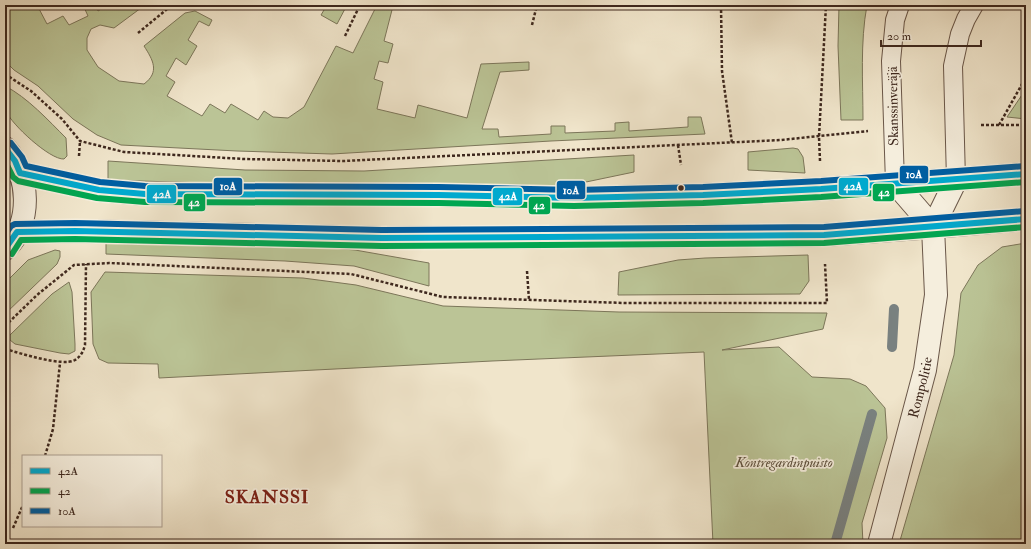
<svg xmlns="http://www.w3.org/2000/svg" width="1031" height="549" font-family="'IM FELL Double Pica',serif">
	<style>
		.green { fill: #bbc496; stroke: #7c765a }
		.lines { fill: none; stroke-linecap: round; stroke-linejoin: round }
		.stream { stroke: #798180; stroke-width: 10 }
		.service-casing { stroke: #6a5749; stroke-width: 20 }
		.minor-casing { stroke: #6a5749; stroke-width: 24 }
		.tertiary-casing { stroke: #6a5749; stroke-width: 24 }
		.path { stroke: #3e281e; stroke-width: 2.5; stroke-dasharray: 3 2; stroke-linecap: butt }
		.service { stroke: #f5eedd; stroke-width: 18 }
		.minor { stroke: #f5eedd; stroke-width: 22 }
		.tertiary { stroke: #f5eedd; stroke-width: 22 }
		.bus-1-casing { stroke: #f5eedd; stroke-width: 9 }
		.bus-2-casing { stroke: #f5eedd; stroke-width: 9 }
		.bus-3-casing { stroke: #f5eedd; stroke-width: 9 }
		.bus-1 { stroke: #00a9ce; stroke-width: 6 }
		.bus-2 { stroke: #00a651; stroke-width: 6 }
		.bus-3 { stroke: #005ea1; stroke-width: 6 }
		.bus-dot { fill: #3e281e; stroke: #f5eedd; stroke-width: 1.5 }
		.labels { text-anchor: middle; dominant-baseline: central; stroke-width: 3.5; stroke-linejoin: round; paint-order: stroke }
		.street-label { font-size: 14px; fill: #3e281e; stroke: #f5eedd }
		.park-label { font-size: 14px; font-style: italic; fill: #5d4f3c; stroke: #f5eedd }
		.district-label { font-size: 18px; font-weight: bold; letter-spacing: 1px; fill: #7a1f14; stroke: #f5eedd }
		.line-badge { stroke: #f5eedd; stroke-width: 1.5 }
		.badge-label { font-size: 11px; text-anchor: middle; font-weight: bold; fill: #fff }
	</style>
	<rect width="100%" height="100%" fill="#f0e5cb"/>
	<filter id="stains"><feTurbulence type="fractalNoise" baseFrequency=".005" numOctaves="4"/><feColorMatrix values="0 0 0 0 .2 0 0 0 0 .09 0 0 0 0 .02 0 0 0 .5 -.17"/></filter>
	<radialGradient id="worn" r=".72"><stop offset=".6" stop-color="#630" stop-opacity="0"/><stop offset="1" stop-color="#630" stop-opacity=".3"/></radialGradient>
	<g class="green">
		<path d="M 5,5 L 37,5 L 47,24 L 63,16 L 69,25 L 88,16 L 83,5 L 95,5 L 98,11 L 108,5 L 145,5 L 114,28 L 100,25 L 91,29 L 87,38 L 87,50 L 98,67 L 119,81 L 144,84 C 160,72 153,60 144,46 L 185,13 L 195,11 L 212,20 L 209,26 L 199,21 L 188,40 L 197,46 L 186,65 L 176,58 L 166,76 L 175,82 L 167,96 L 202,116 L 210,104 L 225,113 L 231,104 L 258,120 L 264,111 L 273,117 L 288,118 L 304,107 L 336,46 L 353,53 L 377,5 L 403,5 L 402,8 L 393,6 L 384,41 L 393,44 L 388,63 L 379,61 L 374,79 L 383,82 L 377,109 L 415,118 L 418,105 L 467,118 L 481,64 L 529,62 L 529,70 L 500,72 L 482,129 L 498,129 L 499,137 L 551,134 L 551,126 L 565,126 L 565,133 L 615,131 L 615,123 L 629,122 L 629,131 L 688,127 L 688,117 L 701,117 L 705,134 L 551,141 L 332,154 L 237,151 L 121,145 L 97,135 L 73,119 L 38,86 L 14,70 L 6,62 Z"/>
		<polygon points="327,5 347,5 337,24 321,15"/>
		<path d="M 839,5 L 867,5 C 860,43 863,82 863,120 L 841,120 L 838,46 Z"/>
		<path d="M 5,86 C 27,97 49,121 66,138 L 67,156 L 64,159 C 50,160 11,124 6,111 C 3,105 5,93 5,86 Z"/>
		<polygon points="1026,89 1026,119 1007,117"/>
		<polygon points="793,148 798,149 803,157 805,173 748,170 748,152"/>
		<polygon points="634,155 634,172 562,187 363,184 239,184 108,180 108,161 245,170 364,171"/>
		<polygon points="106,241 285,244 355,250 429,263 429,286 354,266 285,261 106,254"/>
		<polygon points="1026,243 1026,544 899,544 954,355 961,293 978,265 1002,247"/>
		<polygon points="55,250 60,251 60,257 57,264 5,314 5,283 28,260"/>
		<polygon points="808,255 809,281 800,294 618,295 619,272 678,260 705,258"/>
		<polygon points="105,272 303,278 356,285 443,306 619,312 827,313 823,329 722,350 779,347 812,377 850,379 866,386 885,408 887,438 862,523 863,544 713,544 704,352 492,361 159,378 158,364 108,363 99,359 93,344 91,292"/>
		<polygon points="69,282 72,292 75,344 75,351 69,354 60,353 15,344 10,340 10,335 52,294"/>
	</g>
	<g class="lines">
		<g class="stream">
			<polyline points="892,347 894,309"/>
			<polyline points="835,544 872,414"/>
		</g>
		<defs>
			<g id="service">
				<polyline points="956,180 953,66 960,34 966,19 974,5"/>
				<polyline points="895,183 891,61 895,20 900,5"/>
			</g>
			<g id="minor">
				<polyline points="895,183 933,227"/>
				<path id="s1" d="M 879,544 L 925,370 L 936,295 L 933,227 L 956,180"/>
			</g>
			<g id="tertiary">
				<path d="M 5,148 C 30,175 33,223 5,249"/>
				<polyline points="20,173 99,190 145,194 439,195 574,198 703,195 821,189 1026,174"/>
				<polyline points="17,232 75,231 382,238 824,235 933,227 1026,219"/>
			</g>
		</defs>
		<use href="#service" class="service-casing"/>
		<use href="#minor" class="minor-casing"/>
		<use href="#tertiary" class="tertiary-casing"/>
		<g class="path">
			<polyline points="721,5 722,71 732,143"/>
			<polyline points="532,25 537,5"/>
			<polyline points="138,33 172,5"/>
			<polyline points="345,36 360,5"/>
			<polyline points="5,74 31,91 62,119 80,141 124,152 244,159 343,161 781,140 868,131"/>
			<polyline points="981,125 1026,125"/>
			<polyline points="999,125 1026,77"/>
			<polyline points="678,145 681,165"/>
			<polyline points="79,156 80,141"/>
			<polyline points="820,161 819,137 826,5"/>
			<polyline points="527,271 529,300"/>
			<polyline points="5,326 37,295 74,265 109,263 351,274 443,297 625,303 827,303 825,264"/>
			<path d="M 5,349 C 20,353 62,367 75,360 C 81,356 83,352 85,345 L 86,264"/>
			<polyline points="45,456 53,429 60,363"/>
			<polyline points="13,528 23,505"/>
		</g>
		<use href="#service" class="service"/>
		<use href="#minor" class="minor"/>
		<use href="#tertiary" class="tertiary"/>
		<defs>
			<g id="bus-1">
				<polyline points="5,148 15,161 20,173 99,190 145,194 439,195 574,198 703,195 821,189 1026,174"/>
				<polyline points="5,249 17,232 75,231 382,238 824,235 1026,219"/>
			</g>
			<g id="bus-2">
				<polyline points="5,161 13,177 18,181 97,198 145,202 439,203 574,206 703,203 821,197 1026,182"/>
				<polyline points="12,254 21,240 75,239 382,246 824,243 1026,227"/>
			</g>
			<g id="bus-3">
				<polyline points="11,143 22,157 26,166 100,182 145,186 439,187 574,190 703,187 821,181 1025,166"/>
				<polyline points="5,235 11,226 15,224 75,223 382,230 824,227 1025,211"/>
			</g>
		</defs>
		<use href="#bus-1" class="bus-1-casing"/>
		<use href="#bus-2" class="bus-2-casing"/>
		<use href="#bus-3" class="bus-3-casing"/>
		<use href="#bus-1" class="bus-1"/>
		<use href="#bus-2" class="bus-2"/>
		<use href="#bus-3" class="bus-3"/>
	</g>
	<circle class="bus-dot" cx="681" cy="188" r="3.5"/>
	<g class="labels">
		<g class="street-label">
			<text transform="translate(893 106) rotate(-91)">Skanssinveräjä</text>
			<text stroke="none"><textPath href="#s1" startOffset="162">Rompolitie</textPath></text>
		</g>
		<g class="park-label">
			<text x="784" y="462">Kontregardinpuisto</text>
		</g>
		<g class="district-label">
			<text x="267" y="497">SKANSSI</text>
		</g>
	</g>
	<g class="line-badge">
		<rect x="899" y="165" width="30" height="19" rx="4" fill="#005ea1"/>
		<rect x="213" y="177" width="30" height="19" rx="4" fill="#005ea1"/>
		<rect x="838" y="177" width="31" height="19" rx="4" fill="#00a9ce"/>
		<rect x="556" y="180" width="30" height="20" rx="4" fill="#005ea1"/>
		<rect x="872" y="183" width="23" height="19" rx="4" fill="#00a651"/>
		<rect x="146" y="184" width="31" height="20" rx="4" fill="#00a9ce"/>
		<rect x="492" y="187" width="31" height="19" rx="4" fill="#00a9ce"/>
		<rect x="183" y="193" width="23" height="19" rx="4" fill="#00a651"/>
		<rect x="528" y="196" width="23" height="19" rx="4" fill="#00a651"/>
	</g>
	<g class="badge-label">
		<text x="914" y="178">10A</text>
		<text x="228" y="190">10A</text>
		<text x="853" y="190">42A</text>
		<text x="571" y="194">10A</text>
		<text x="884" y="196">42</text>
		<text x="162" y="198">42A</text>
		<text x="508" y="200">42A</text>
		<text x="194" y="206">42</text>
		<text x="539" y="209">42</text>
	</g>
	<rect width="1031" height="549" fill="none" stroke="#f0e5cb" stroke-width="20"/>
	<rect x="6" y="6" width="1019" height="537" fill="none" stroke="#3e281e" stroke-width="2"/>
	<rect x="10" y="10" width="1011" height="529" fill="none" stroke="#3e281e"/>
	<rect x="22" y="455" width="140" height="72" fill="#f5eedd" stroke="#ac9f91"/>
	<rect x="30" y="468" width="20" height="6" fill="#00a9ce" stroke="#ac9f91"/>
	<text x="58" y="475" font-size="12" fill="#3e281e">42A</text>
	<rect x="30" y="488" width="20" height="6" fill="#00a651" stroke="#ac9f91"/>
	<text x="58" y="495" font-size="12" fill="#3e281e">42</text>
	<rect x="30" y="508" width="20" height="6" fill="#005ea1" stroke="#ac9f91"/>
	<text x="58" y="515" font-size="12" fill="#3e281e">10A</text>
	<path d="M881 40v6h100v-6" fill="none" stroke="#3e281e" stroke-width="2"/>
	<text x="887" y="40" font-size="12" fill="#3e281e" stroke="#f5eedd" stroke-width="3" paint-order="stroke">20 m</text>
	<rect width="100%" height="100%" filter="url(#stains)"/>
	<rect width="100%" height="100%" fill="url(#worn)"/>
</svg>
